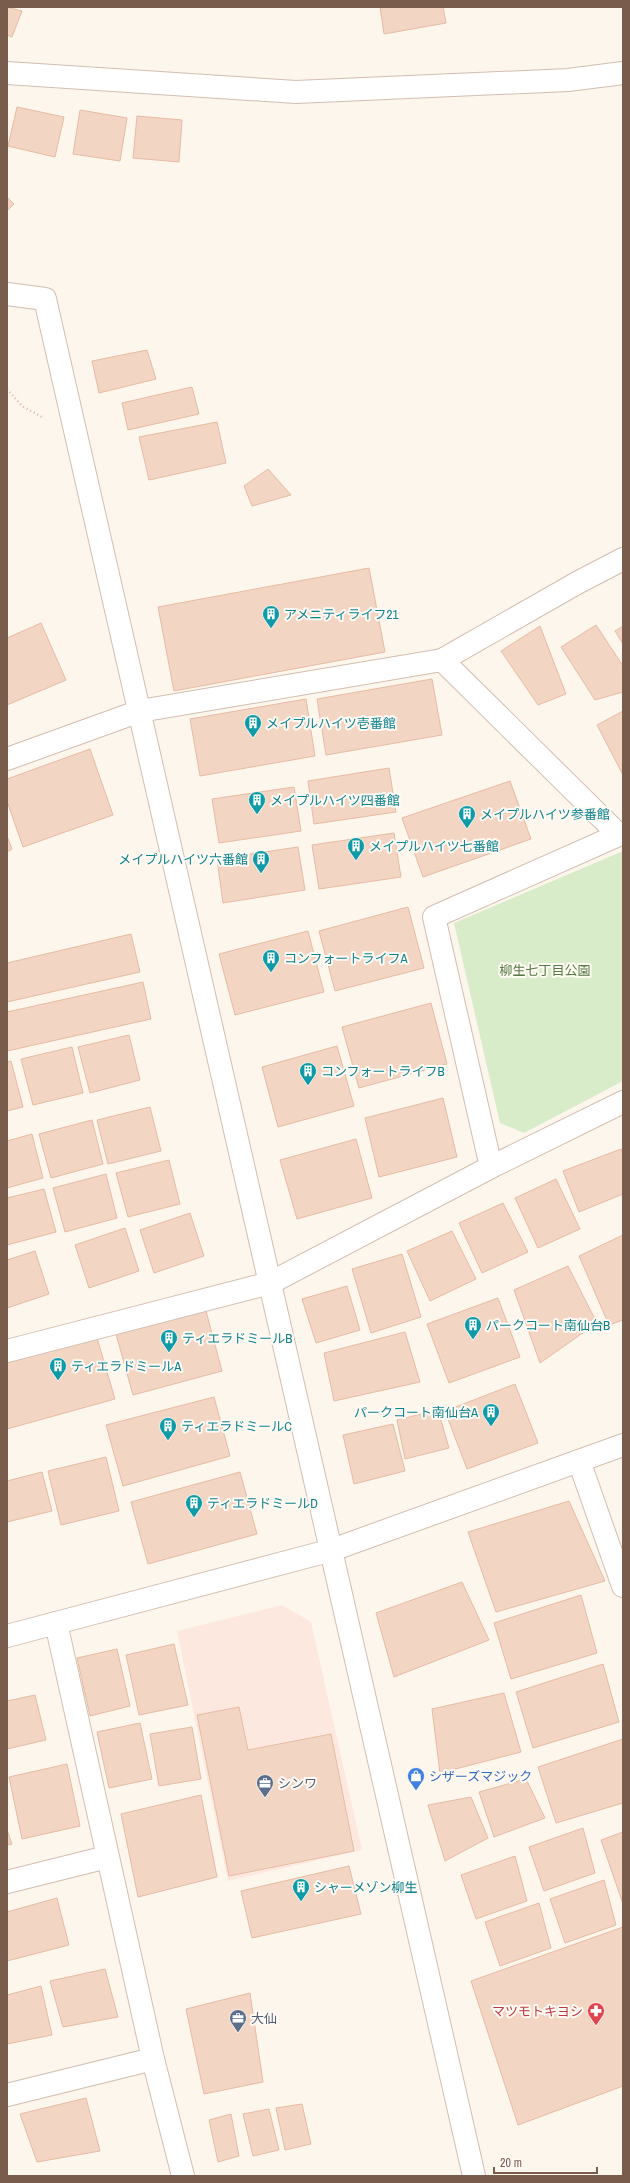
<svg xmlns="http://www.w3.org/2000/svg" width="630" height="2183" font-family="'Archivo Narrow','Noto Sans JP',sans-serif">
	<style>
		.commercial { fill: #fde8e0 }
		.green { fill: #d8ecc9 }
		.building { fill: #f3d5c3; stroke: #e6bba3 }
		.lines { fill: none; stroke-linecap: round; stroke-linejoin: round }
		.minor-casing { stroke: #d1beb0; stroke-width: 24 }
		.path { stroke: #d9b8a5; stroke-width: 2.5; stroke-dasharray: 1 3; stroke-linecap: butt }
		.minor { stroke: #fff; stroke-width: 22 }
		.labels { text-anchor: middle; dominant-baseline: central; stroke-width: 4; stroke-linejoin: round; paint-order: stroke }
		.culture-label { font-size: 13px; fill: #0d838f; stroke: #fffaf3; text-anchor: start }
		.park-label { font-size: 13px; fill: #537a41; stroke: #fffaf3 }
		.shop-label { font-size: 13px; fill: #366cbe; stroke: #fffaf3; text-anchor: start }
		.service-label { font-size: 13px; fill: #4e5e75; stroke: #fffaf3; text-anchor: start }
		.health-label { font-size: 13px; fill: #be3a42; stroke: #fffaf3; text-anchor: end }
	</style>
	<rect width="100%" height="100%" fill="#fdf6ec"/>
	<polygon class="commercial" points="282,1605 311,1622 362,1850 228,1881 177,1631"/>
	<polygon class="green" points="623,851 623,1081 524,1133 500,1123 454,923"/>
	<g class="building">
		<polygon points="7,7 22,11 12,37 7,35"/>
		<polygon points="380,7 443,7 446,23 384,34"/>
		<polygon points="17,107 64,117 55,157 8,146"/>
		<polygon points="80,110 127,118 120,161 73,154"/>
		<polygon points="137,116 182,120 179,162 133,158"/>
		<polygon points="7,197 14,204 7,211"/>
		<polygon points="147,350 156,379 99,393 92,361"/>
		<polygon points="192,387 199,414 128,430 122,403"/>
		<polygon points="217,422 226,463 149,480 139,437"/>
		<polygon points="268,469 291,495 252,506 244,486"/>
		<polygon points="369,568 385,652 174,691 158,607"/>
		<polygon points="41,623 66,680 7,705 7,638"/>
		<polygon points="596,625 623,666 623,692 595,700 561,647"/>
		<polygon points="540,626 566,694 538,705 501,651"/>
		<polygon points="623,626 623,644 615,631"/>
		<polygon points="432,679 442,735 326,755 317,699"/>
		<polygon points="306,699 315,756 200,776 190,719"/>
		<polygon points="623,711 623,775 597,725"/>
		<polygon points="90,749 113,815 23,847 7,801 7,779"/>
		<polygon points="389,768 396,812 314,824 308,781"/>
		<polygon points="510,781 531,839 423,877 402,818"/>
		<polygon points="294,787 301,831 219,843 212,799"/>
		<polygon points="394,833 401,877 319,889 312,845"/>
		<polygon points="7,836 12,849 7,852"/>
		<polygon points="298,847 305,890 223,903 217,859"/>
		<polygon points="408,907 424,968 335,991 319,931"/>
		<polygon points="308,931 324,992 235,1015 219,954"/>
		<polygon points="131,934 140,972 7,1002 7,963"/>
		<polygon points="143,982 151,1019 7,1051 7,1012"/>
		<polygon points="431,1003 447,1064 359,1088 342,1027"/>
		<polygon points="129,1035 140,1080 90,1093 78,1047"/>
		<polygon points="337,1046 354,1106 278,1127 262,1067"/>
		<polygon points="72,1047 83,1093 33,1105 21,1059"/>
		<polygon points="11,1061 23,1107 7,1111 7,1062"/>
		<polygon points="443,1098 457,1157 379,1177 365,1118"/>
		<polygon points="150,1107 161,1151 108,1164 97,1120"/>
		<polygon points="92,1120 103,1164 51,1178 39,1134"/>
		<polygon points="32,1134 43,1178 7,1188 7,1141"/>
		<polygon points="356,1139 372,1198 297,1219 280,1160"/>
		<polygon points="621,1149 623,1154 623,1194 579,1212 563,1171"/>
		<polygon points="169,1160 180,1204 128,1217 116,1173"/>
		<polygon points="106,1174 117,1218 65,1232 53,1188"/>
		<polygon points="556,1179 580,1229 538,1248 515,1198"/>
		<polygon points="44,1189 56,1232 7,1245 7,1198"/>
		<polygon points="503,1203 528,1252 482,1273 459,1223"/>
		<polygon points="190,1213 204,1256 154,1273 140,1230"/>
		<polygon points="125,1228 139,1271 89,1288 75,1245"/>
		<polygon points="452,1231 476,1279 430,1301 407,1251"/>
		<polygon points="623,1235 623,1320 609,1325 579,1256"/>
		<polygon points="35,1251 49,1294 7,1308 7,1260"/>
		<polygon points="402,1254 421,1317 371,1333 352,1269"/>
		<polygon points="568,1266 597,1323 540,1363 514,1290"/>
		<polygon points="347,1286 360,1330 316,1343 302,1299"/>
		<polygon points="498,1298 520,1357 449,1383 427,1324"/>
		<polygon points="206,1311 222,1371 133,1395 116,1334"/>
		<polygon points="405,1332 420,1382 334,1401 324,1353"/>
		<polygon points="97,1338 115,1399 7,1429 7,1363"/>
		<polygon points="515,1384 538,1443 467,1469 445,1411"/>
		<polygon points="214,1397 230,1456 123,1486 106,1425"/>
		<polygon points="438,1410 449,1448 405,1459 397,1420"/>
		<polygon points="393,1424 405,1471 354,1484 343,1435"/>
		<polygon points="106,1457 119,1511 61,1525 48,1471"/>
		<polygon points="42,1472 52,1511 7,1522 7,1481"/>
		<polygon points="240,1472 257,1534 148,1564 131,1502"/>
		<polygon points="569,1501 605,1581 496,1612 468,1532"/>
		<polygon points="462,1582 489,1640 394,1677 376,1613"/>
		<polygon points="581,1595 597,1653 511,1679 494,1623"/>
		<polygon points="174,1644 188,1705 139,1715 126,1655"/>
		<polygon points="117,1649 130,1706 90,1716 77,1658"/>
		<polygon points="603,1664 619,1722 533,1748 516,1692"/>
		<polygon points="504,1693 521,1752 440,1773 432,1709"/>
		<polygon points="35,1695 46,1740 7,1749 7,1701"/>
		<polygon points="239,1707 248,1750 331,1734 354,1851 229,1876 197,1715"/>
		<polygon points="140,1723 152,1779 109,1788 97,1732"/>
		<polygon points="192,1727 201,1779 159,1786 150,1734"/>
		<polygon points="623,1739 623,1803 556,1823 538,1767"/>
		<polygon points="67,1764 80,1826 22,1839 9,1777"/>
		<polygon points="526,1779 545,1818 494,1837 479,1792"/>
		<polygon points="201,1795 217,1877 138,1897 121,1814"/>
		<polygon points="471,1797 488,1838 445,1861 428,1805"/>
		<polygon points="583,1828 595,1873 544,1891 529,1847"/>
		<polygon points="7,1830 12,1844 7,1845"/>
		<polygon points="623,1832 623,1904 601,1840"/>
		<polygon points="515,1856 527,1901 476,1919 461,1875"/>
		<polygon points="349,1866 361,1914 252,1938 241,1891"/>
		<polygon points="604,1880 616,1925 565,1943 550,1899"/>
		<polygon points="57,1898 69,1945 7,1961 7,1912"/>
		<polygon points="539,1903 551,1948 500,1966 485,1922"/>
		<polygon points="623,1927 623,2086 518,2125 471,1981"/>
		<polygon points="105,1969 118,2017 63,2027 50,1981"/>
		<polygon points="41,1986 52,2035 7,2044 7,1995"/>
		<polygon points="250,1993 263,2082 204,2094 186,2009"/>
		<polygon points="86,2098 100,2151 37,2162 20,2114"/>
		<polygon points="302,2104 311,2144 285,2150 276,2108"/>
		<polygon points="269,2109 279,2150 253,2156 243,2114"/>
		<polygon points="231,2114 239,2156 218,2162 209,2120"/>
	</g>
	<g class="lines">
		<defs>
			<g id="minor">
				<polyline points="7,73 296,92 568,80 623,73"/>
				<polyline points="7,294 45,299 474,2176"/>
				<polyline points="442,660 619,835"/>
				<polyline points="7,759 140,711 442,660 577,583 623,559"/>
				<polyline points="491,1167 434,917 623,833"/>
				<polyline points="7,1351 270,1283 491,1167 623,1102"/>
				<polyline points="579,1461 623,1586"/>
				<polyline points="56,1623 153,2059 183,2176"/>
				<polyline points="7,1636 332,1550 623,1445"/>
				<polyline points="7,1882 107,1857"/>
				<polyline points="7,2095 153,2059"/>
			</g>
		</defs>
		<use href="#minor" class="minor-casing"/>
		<polyline class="path" points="7,389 22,406 42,417"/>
		<use href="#minor" class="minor"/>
	</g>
	<defs>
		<symbol id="building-pin" viewBox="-11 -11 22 30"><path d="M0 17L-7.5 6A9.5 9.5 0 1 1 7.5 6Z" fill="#0f9aa8" stroke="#fffaf3"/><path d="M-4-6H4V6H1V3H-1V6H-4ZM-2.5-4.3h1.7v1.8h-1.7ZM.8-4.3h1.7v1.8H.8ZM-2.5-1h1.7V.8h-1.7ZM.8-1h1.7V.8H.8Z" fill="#fff"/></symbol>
		<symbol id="shop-pin" viewBox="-11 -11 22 30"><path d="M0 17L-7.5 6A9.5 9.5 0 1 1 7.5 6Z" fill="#3f7fe0" stroke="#fffaf3"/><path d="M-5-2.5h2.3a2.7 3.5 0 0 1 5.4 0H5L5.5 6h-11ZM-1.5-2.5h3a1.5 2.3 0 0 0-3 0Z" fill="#fff"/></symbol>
		<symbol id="office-pin" viewBox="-11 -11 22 30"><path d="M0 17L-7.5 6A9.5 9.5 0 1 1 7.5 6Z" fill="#5c6f8a" stroke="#fffaf3"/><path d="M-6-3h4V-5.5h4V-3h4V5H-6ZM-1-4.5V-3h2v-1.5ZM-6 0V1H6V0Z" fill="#fff"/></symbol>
		<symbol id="pharmacy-pin" viewBox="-11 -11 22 30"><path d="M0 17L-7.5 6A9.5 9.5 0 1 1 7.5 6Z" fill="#e0444e" stroke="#fffaf3"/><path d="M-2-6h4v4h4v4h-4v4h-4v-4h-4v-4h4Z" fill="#fff"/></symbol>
	</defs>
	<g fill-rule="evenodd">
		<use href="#building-pin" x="261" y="604" width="20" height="27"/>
		<use href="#building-pin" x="243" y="713" width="20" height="27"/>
		<use href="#building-pin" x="247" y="790" width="20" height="27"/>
		<use href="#building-pin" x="457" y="804" width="20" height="27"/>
		<use href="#building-pin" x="346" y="836" width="20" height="27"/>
		<use href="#building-pin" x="251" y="849" width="20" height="27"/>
		<use href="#building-pin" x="261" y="948" width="20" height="27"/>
		<use href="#building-pin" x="298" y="1061" width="20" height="27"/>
		<use href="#building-pin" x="463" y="1315" width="20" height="27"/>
		<use href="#building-pin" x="159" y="1328" width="20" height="27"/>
		<use href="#building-pin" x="48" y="1356" width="20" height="27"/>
		<use href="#building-pin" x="481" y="1402" width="20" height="27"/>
		<use href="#building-pin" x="158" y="1416" width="20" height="27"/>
		<use href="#building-pin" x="184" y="1493" width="20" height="27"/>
		<use href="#shop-pin" x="406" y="1766" width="20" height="27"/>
		<use href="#office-pin" x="255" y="1773" width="20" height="27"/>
		<use href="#building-pin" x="291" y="1877" width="20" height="27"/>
		<use href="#pharmacy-pin" x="586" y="2001" width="20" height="27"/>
		<use href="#office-pin" x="228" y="2008" width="20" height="27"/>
	</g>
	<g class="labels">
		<g class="culture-label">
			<text x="284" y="614">アメニティライフ21</text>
			<text x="266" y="723">メイプルハイツ壱番館</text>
			<text x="270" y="800">メイプルハイツ四番館</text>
			<text x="480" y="814">メイプルハイツ参番館</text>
			<text x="369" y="846">メイプルハイツ七番館</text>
			<text x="248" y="859" text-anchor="end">メイプルハイツ六番館</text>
			<text x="284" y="958">コンフォートライフA</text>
			<text x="321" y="1071">コンフォートライフB</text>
			<text x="486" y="1325">パークコート南仙台B</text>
			<text x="182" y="1338">ティエラドミールB</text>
			<text x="71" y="1366">ティエラドミールA</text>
			<text x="478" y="1412" text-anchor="end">パークコート南仙台A</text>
			<text x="181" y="1426">ティエラドミールC</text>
			<text x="207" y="1503">ティエラドミールD</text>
			<text x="314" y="1887">シャーメゾン柳生</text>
		</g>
		<g class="park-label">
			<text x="545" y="970">柳生七丁目公園</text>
		</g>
		<g class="shop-label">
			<text x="429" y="1776">シザーズマジック</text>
		</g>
		<g class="service-label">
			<text x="278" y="1783">シンワ</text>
			<text x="251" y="2018">大仙</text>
		</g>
		<g class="health-label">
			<text x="583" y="2011">マツモトキヨシ</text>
		</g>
	</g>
	<rect width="630" height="2183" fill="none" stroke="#7a5c4d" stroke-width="16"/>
	<path d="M494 2167v6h103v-6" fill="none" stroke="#7a5c4d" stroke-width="2"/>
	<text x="500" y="2167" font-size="12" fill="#7a5c4d" stroke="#fffaf3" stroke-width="3" paint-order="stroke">20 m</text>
</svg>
